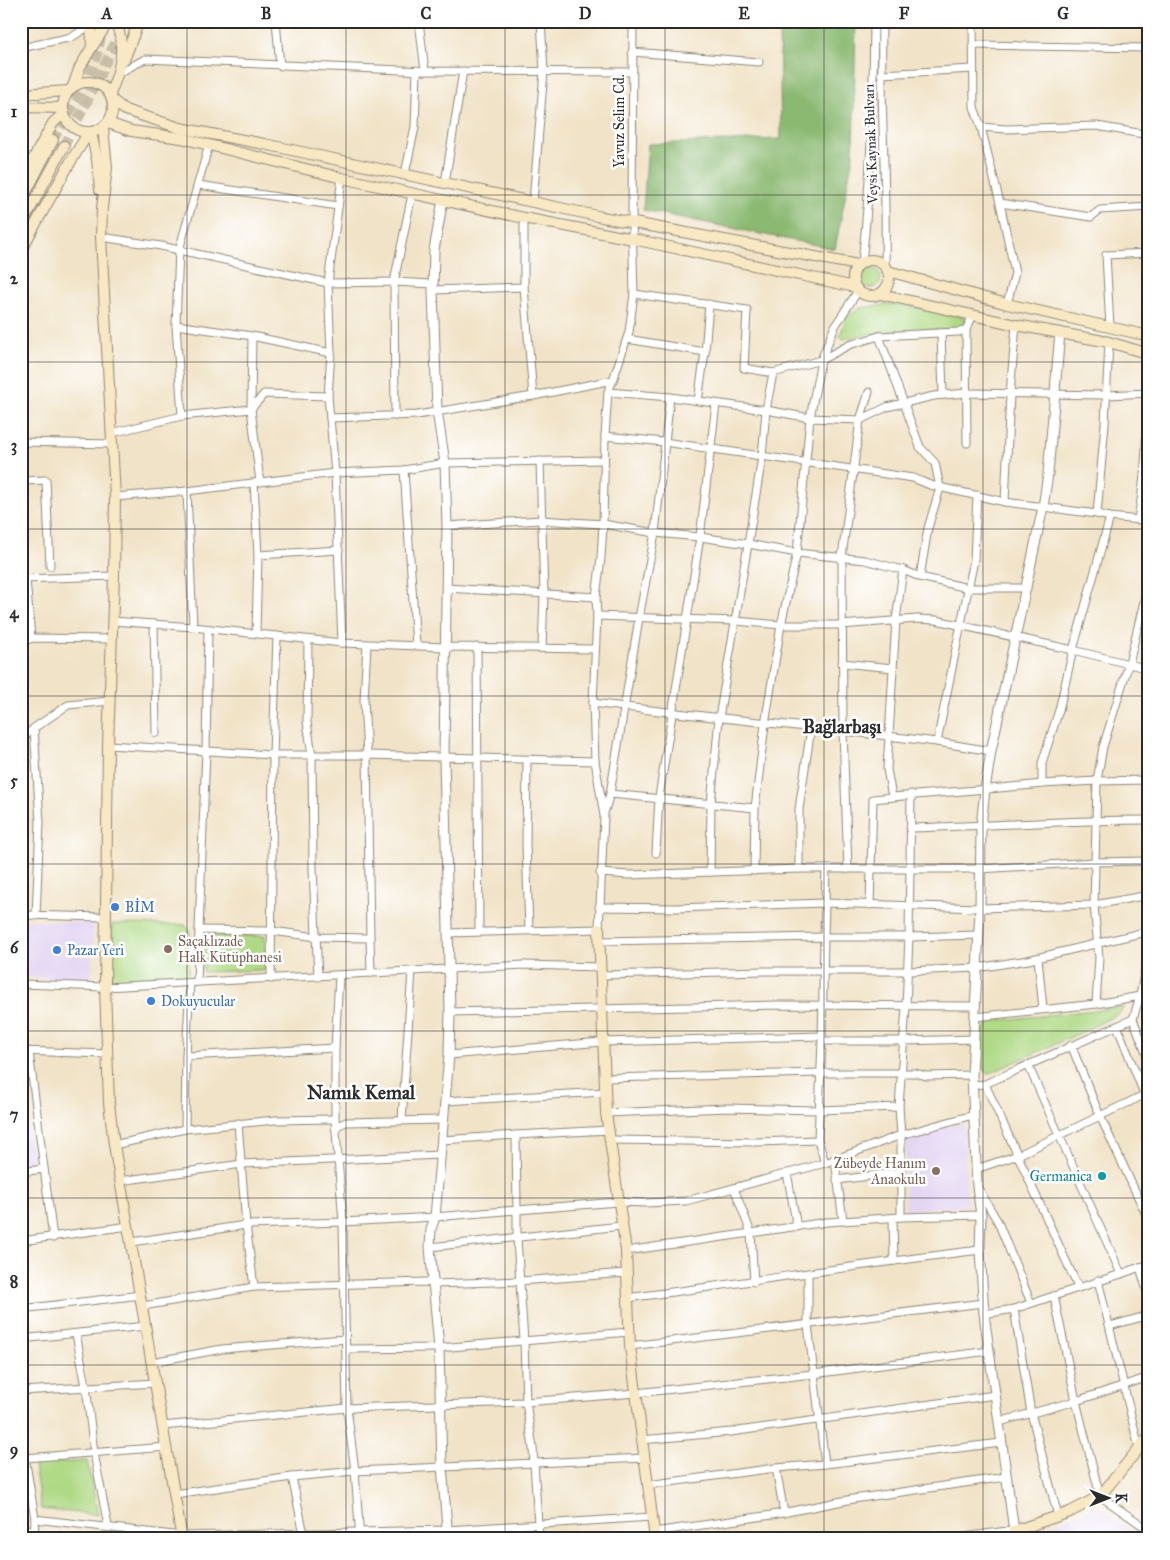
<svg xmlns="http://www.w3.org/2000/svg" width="1170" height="1560" font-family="'IM FELL Great Primer',serif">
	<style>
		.built { fill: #e2d4f3 }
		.green { fill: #afd984; stroke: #6d8258 }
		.forest { fill: #8bb972; stroke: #5b724e }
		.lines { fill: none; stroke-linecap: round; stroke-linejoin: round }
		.secondary-tunnel { stroke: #c9bea8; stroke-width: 10; stroke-dasharray: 10 5; stroke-linecap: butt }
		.minor-casing { stroke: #8e8779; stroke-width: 9 }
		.tertiary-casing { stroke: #8e8779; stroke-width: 11 }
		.secondary-casing { stroke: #8e8779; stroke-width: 12 }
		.minor { stroke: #fff; stroke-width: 7 }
		.tertiary { stroke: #fff; stroke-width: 9 }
		.secondary { stroke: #f8e8c3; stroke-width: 10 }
		.grid { fill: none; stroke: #2b2b2b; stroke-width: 1; stroke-opacity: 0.55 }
		.shop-dot { fill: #3f7fe0; stroke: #fff; stroke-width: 2 }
		.education-dot { fill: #8d6e63; stroke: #fff; stroke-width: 2 }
		.culture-dot { fill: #0f9aa8; stroke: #fff; stroke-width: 2 }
		.labels { text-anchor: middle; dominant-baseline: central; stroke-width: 5; stroke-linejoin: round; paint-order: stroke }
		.street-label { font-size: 14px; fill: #2b2b2b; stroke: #fff }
		.shop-label { font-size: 14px; fill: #366cbe; stroke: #fff; text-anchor: start }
		.education-label { font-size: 14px; fill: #785e54; stroke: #fff; text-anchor: start }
		.culture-label { font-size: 14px; fill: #0d838f; stroke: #fff; text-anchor: end }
		.district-label { font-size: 19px; font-weight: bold; fill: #2b2b2b; stroke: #fff }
		.neatline { fill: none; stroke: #2b2b2b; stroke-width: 2 }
		.grid-label { font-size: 16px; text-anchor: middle; font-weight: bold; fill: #2b2b2b }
	</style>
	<rect width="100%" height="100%" fill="#fff"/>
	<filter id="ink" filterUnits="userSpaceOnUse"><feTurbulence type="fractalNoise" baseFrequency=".02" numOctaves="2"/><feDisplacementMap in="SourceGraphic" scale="10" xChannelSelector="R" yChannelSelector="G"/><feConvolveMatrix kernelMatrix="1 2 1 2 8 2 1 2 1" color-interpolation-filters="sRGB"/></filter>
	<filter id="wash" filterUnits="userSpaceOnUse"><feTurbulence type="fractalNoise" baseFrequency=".0096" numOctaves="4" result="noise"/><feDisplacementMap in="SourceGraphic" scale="20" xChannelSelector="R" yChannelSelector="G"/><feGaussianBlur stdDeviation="1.12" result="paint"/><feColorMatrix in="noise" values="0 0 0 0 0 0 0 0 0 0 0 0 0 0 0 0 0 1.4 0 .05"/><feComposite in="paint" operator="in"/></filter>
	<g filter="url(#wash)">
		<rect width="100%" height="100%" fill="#f1e3c7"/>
		<g class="built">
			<polygon points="21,920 94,923 91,980 21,977"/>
			<polygon points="21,1066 34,1169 21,1170"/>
			<polygon points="964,1123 967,1206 905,1210 906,1136"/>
			<polygon points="1098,1506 1142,1539 1016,1539 1016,1538"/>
		</g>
		<g class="green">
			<circle cx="871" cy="278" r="10"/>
			<polygon points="889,304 921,308 966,318 964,329 885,331 843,339 840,336 846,318 860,308"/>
			<polygon points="112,924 185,925 190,931 188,979 129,982 111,980 108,974"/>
			<polygon points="203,935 265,936 265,970 203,972"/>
			<polygon points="1124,1007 1120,1013 1085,1031 988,1074 981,1064 984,1028 993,1021"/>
			<polygon points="87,1461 98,1515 41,1509 34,1464"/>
		</g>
		<polygon class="forest" points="722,21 856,21 853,156 835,249 643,210 648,144 781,139 779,22"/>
	</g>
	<g filter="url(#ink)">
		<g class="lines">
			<g class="secondary-tunnel">
				<path d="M 53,140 C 74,104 102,64 102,21"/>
				<polyline points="64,146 89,98 125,21"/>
			</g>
			<defs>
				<g id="minor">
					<polyline points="276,21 280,66"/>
					<polyline points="419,21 425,71"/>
					<path d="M 882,21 C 880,103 887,184 885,266"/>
					<polyline points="973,21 974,107 981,127 1000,203 1015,273 1007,304"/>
					<polyline points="973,45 1149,48"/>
					<polyline points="21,48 72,37 91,25"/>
					<polyline points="632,52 759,62"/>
					<polyline points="119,73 145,59 425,71 632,72"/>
					<polyline points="881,74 973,69"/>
					<polyline points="981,127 1006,129 1097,126 1149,135"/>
					<polyline points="405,174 415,127 417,70"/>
					<polyline points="342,178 328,283 331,353 328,396 335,473 342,643"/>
					<polyline points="445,183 463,71"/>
					<polyline points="198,185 338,206"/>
					<polyline points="533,202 544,71 541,21"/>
					<polyline points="1000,203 1091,217 1100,210 1149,207"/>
					<polyline points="524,218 524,287 533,396"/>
					<polyline points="101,237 161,246 328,283 394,282 433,284"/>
					<path d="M 862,262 C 871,182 873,101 874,21"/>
					<polyline points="433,290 524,287"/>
					<polyline points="634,294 747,310 744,368 773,373 821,360 849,345 879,336 959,332 966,330 973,315"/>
					<polyline points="176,325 252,336 331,353"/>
					<polyline points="1110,327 1106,255 1149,253"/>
					<polyline points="966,330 967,443"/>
					<polyline points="941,333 943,395"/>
					<polyline points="252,336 251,409 260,482"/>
					<polyline points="879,336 920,447 935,463 940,488 928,528 920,577"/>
					<polyline points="627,339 705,352"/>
					<polyline points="608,392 670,397 766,410 810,418 860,420 887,407 934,396 966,393 1107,395 1149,393"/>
					<polyline points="698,401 705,352 709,304"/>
					<polyline points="182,416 176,325 179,250 209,145"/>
					<polyline points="395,416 394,282 412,194"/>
					<polyline points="330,418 417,415 533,396 613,380 629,332 634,294 632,221 633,21"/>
					<polyline points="112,433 182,416 251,409 264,394 328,396"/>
					<polyline points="605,436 664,442 913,478 930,485 1005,502 1097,514 1105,424 1109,342"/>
					<polyline points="21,442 112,444"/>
					<polyline points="540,461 544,595 542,648"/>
					<polyline points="404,470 416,645"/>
					<polyline points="21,481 46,480 50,566"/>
					<polyline points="254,483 258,555 256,633"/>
					<polyline points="187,491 193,627"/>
					<polyline points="115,497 187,491 335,473 404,470 445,463 604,460"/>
					<polyline points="1005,502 1010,394 1016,325"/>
					<polyline points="1097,514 1110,517 1149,521"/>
					<path d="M 1138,519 C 1148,464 1148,409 1147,353"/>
					<polyline points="447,526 541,520 603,524 655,533 700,537 748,544 797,553 865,560 903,570 920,577 968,588 1027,588"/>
					<polyline points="258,555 339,550"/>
					<polyline points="21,579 114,576"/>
					<polyline points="26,579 31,638"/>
					<polyline points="446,588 596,597"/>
					<polyline points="597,616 735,621 781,625 841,625 917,619 936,620 1073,650 1149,669"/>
					<polyline points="113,621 193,627 342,643 446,647 594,649"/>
					<polyline points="154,624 156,733"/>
					<polyline points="308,640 307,722 312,755 313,869 318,977"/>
					<polyline points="21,644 31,638 112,639"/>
					<polyline points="367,644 364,700 367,755 370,938"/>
					<polyline points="477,647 479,931"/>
					<polyline points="842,663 893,668"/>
					<path d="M 593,703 C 707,718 822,727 937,742 L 974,560 L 977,495"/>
					<polyline points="34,728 40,822 36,916"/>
					<polyline points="21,740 34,728 68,705 110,701"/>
					<polyline points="937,742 991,751"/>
					<polyline points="108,745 273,755 367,755 595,761"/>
					<polyline points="527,760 526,844 529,930"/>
					<polyline points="1042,784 1097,781 1103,747 1129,663 1149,581"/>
					<polyline points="610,794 639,618 655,533 670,397"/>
					<polyline points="911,794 909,937 979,935"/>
					<polyline points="892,797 887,769 896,620 903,570"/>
					<polyline points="604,813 610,794 755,808"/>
					<path d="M 910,828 C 990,826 1069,820 1149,820"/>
					<polyline points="656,853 659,797 700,537 716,404"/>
					<polyline points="799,869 799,809 811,728"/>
					<polyline points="848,869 843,731 842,557 860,420 869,392"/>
					<polyline points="754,871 755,808 765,724 781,625 797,553 810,418 821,360 835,326 858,291"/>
					<polyline points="710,872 711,804 719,718 748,544 762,457 766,410 773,373"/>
					<polyline points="600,873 629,875 799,869 980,869 1094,862 1149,861"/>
					<path d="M 870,905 L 873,799 C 929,793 986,790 1042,784 L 1042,763 L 1059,710 L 1073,650 L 1110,517"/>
					<polyline points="599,907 676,908 825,903 980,908 1094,905 1149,895"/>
					<polyline points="21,915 106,917"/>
					<polyline points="199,930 206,751 208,629"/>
					<polyline points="447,933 599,929 604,816 595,761 593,703 597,616 596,597 601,558 603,524 605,436 608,392 613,380"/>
					<polyline points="599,941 824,937 822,1041 904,1041 974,1039"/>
					<polyline points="1038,958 1043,1009"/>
					<polyline points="600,975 765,971 908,971 977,968 1028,960 1149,931"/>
					<polyline points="271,979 273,755 277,636"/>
					<polyline points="197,982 199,930 272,931 317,937 370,938 371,973"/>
					<polyline points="21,984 105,987 524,965 600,967"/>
					<polyline points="1096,1004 1099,958 1094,905 1097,781 1149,780"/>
					<polyline points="450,1012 777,1005 976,1006"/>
					<polyline points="975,1017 1096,1004 1140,996"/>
					<polyline points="1133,1019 1149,1060"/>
					<polyline points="1117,1026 1149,1106"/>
					<polyline points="1071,1045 1100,1116 1145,1212 1149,1224"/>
					<polyline points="335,1048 335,1119 343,1222 347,1408 355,1471 360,1539"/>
					<polyline points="21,1051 106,1054"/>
					<polyline points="29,1052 53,1238"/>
					<polyline points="449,1055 602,1042 822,1036"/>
					<polyline points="186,1056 335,1048 339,976"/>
					<polyline points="604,1078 821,1073 916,1073 926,1076 972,1075"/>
					<polyline points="985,1084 1078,1287"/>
					<polyline points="972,1085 985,1084 1133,1019 1140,996 1149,947"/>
					<polyline points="445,1101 605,1092"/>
					<polyline points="606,1113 727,1108 819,1110 899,1107"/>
					<polyline points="402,1120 412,971"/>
					<polyline points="238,1123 246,1225 254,1287 426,1282 434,1284 520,1281 626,1273"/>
					<polyline points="335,1127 346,1122 443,1120"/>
					<polyline points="185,1129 275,1120 335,1119"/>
					<polyline points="516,1135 609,1130"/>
					<polyline points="611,1140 757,1142 818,1140"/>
					<polyline points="114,1145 185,1129 186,1056 190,983"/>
					<polyline points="835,1160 843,1221"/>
					<polyline points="825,1163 901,1135 899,1107 906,1006 909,937 824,937 826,869"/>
					<polyline points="976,1169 1018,1155 1144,1095"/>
					<polyline points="21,1172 44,1169"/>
					<polyline points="787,1173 797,1227"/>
					<polyline points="837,1180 902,1172"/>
					<polyline points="120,1181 242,1164 440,1155"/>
					<polyline points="734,1188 751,1233 754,1282"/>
					<polyline points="978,1188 998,1222 1031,1303"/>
					<polyline points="901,1217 901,1135 973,1115"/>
					<polyline points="893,1218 894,1261"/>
					<polyline points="21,1241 129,1226"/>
					<polyline points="132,1242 246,1225 343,1222 435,1217 517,1210 516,1135 442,1140"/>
					<polyline points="430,1247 621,1226"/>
					<polyline points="626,1251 827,1222 901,1217 981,1215"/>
					<polyline points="1140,1267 1149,1265"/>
					<polyline points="808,1274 808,1325 825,1464 1001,1443"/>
					<polyline points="1121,1274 1140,1267 1149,1298"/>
					<polyline points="1098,1280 1139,1448"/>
					<polyline points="1054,1296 1076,1401 1100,1496 1149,1530"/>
					<path d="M 627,1298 C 745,1283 862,1264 980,1250"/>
					<polyline points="143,1306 254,1287"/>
					<polyline points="21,1309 141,1295"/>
					<polyline points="1014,1309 1031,1413 1058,1516"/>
					<polyline points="984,1314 1014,1309 1121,1274 1028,1065"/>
					<polyline points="1110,1326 1149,1315"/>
					<polyline points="76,1334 86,1386 94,1453 108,1526"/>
					<polyline points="21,1339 146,1326"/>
					<polyline points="630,1346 983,1303"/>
					<polyline points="346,1349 439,1348 629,1332"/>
					<polyline points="152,1362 222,1349 345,1339"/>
					<polyline points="21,1391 156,1383"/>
					<polyline points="999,1422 1076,1401 1149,1377"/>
					<polyline points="163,1426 347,1408 526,1402 636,1393 813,1374 989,1351"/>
					<polyline points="21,1432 35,1519 34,1539"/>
					<polyline points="641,1440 731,1432 995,1395"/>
					<polyline points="25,1458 167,1447"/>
					<polyline points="776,1468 784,1513"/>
					<polyline points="292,1477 305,1539"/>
					<polyline points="647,1485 776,1468 825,1464"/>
					<polyline points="175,1494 292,1477 355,1471 645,1458"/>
					<polyline points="35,1519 182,1536 447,1530 652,1517"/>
					<polyline points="21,1527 35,1531"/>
					<polyline points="654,1532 772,1515 853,1499 1006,1477"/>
					<polyline points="539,1539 533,1448 526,1402 524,1341 517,1239 517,1210 618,1202 646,1203 686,1201 825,1163 818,1140 822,1041"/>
				</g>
				<g id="tertiary">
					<polyline points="443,200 434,250 433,290 437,411 445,463 447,526 444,758 450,1012 449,1055 435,1217 431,1229 430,1247 439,1348 442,1466 448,1539"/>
					<polyline points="957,1539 1014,1531 984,1314 980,1250 981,1215 977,1186 972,1075 980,908 981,826 985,790 991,751 1043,507 1048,474 1060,332"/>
				</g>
				<g id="secondary">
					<polyline points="92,47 109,21"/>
					<polyline points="124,60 139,21"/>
					<circle cx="88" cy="107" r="25"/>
					<polyline points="73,86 80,67 92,47 91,21"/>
					<polyline points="21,94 68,91"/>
					<path d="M 110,94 C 120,70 127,46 115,21"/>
					<polyline points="112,100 125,110 180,128 264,144 602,217 858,265"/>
					<polyline points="21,107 63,108"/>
					<polyline points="108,123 131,131 181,138 342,178 524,218 633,239 855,287"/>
					<polyline points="103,127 107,168 102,208 101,237 115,497 114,576 108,745 105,987 109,1103 114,1145 182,1539"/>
					<polyline points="91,132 97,160 100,190"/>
					<polyline points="21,181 53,123 64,113"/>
					<polyline points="21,202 53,140"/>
					<polyline points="21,226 64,146"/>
					<polyline points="21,250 71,161 89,132"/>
					<circle cx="871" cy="278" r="18"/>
					<polyline points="888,271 1007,304 1149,336"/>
					<polyline points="880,294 1016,325 1109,342 1149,354"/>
					<polyline points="599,929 606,1113 626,1251 630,1346 655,1539"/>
					<polyline points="1012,1539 1014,1531 1070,1512 1100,1496 1149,1436"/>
				</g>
			</defs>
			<use href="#minor" class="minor-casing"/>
			<use href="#tertiary" class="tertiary-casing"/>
			<use href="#secondary" class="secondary-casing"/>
			<use href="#minor" class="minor"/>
			<use href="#tertiary" class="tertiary"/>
			<use href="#secondary" class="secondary"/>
		</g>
	</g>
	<path class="grid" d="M 187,21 L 187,1539M 346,21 L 346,1539M 505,21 L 505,1539M 665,21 L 665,1539M 824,21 L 824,1539M 983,21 L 983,1539M 21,195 L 1149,195M 21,362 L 1149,362M 21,529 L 1149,529M 21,696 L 1149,696M 21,864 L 1149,864M 21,1031 L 1149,1031M 21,1198 L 1149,1198M 21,1365 L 1149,1365"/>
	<g class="shop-dot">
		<circle cx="115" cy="907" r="5"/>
		<circle cx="57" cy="950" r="5"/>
		<circle cx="151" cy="1001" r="5"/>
	</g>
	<g class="education-dot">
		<circle cx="168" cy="949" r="5"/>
		<circle cx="936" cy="1171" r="5"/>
	</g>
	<circle class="culture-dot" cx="1102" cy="1176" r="5"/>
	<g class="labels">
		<g class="street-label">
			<text transform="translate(619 121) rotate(-90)">Yavuz Selim Cd.</text>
			<text transform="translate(871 144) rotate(-92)">Veysi Kaynak Bulvarı</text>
		</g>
		<g class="shop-label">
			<text x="125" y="907">BİM</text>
			<text x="67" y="950">Pazar Yeri</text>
			<text x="161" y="1001">Dokuyucular</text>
		</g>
		<g class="education-label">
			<text x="178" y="941">Saçaklızade<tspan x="178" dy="16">Halk Kütüphanesi</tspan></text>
			<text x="926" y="1163" text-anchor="end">Zübeyde Hanım<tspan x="926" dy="16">Anaokulu</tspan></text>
		</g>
		<g class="culture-label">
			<text x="1092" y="1176">Germanica</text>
		</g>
		<g class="district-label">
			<text x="842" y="726">Bağlarbaşı</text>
			<text x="361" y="1092">Namık Kemal</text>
		</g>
	</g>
	<rect width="1170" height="1560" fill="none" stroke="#fff" stroke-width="55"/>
	<g transform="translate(1108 1498) rotate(90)" stroke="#ffffff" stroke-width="4" paint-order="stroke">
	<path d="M0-4L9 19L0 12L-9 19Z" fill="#2b2b2b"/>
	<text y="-8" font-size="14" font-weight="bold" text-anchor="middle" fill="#2b2b2b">K</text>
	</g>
	<rect x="28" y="28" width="1114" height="1504" class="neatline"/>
	<g class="grid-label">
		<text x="107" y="19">A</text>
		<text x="266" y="19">B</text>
		<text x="426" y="19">C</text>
		<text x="585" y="19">D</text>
		<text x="744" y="19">E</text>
		<text x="904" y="19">F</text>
		<text x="1063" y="19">G</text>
		<text x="14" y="117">1</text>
		<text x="14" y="284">2</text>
		<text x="14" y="451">3</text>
		<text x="14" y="618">4</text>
		<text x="14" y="786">5</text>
		<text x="14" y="953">6</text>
		<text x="14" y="1120">7</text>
		<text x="14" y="1287">8</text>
		<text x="14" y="1455">9</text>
	</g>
</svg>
